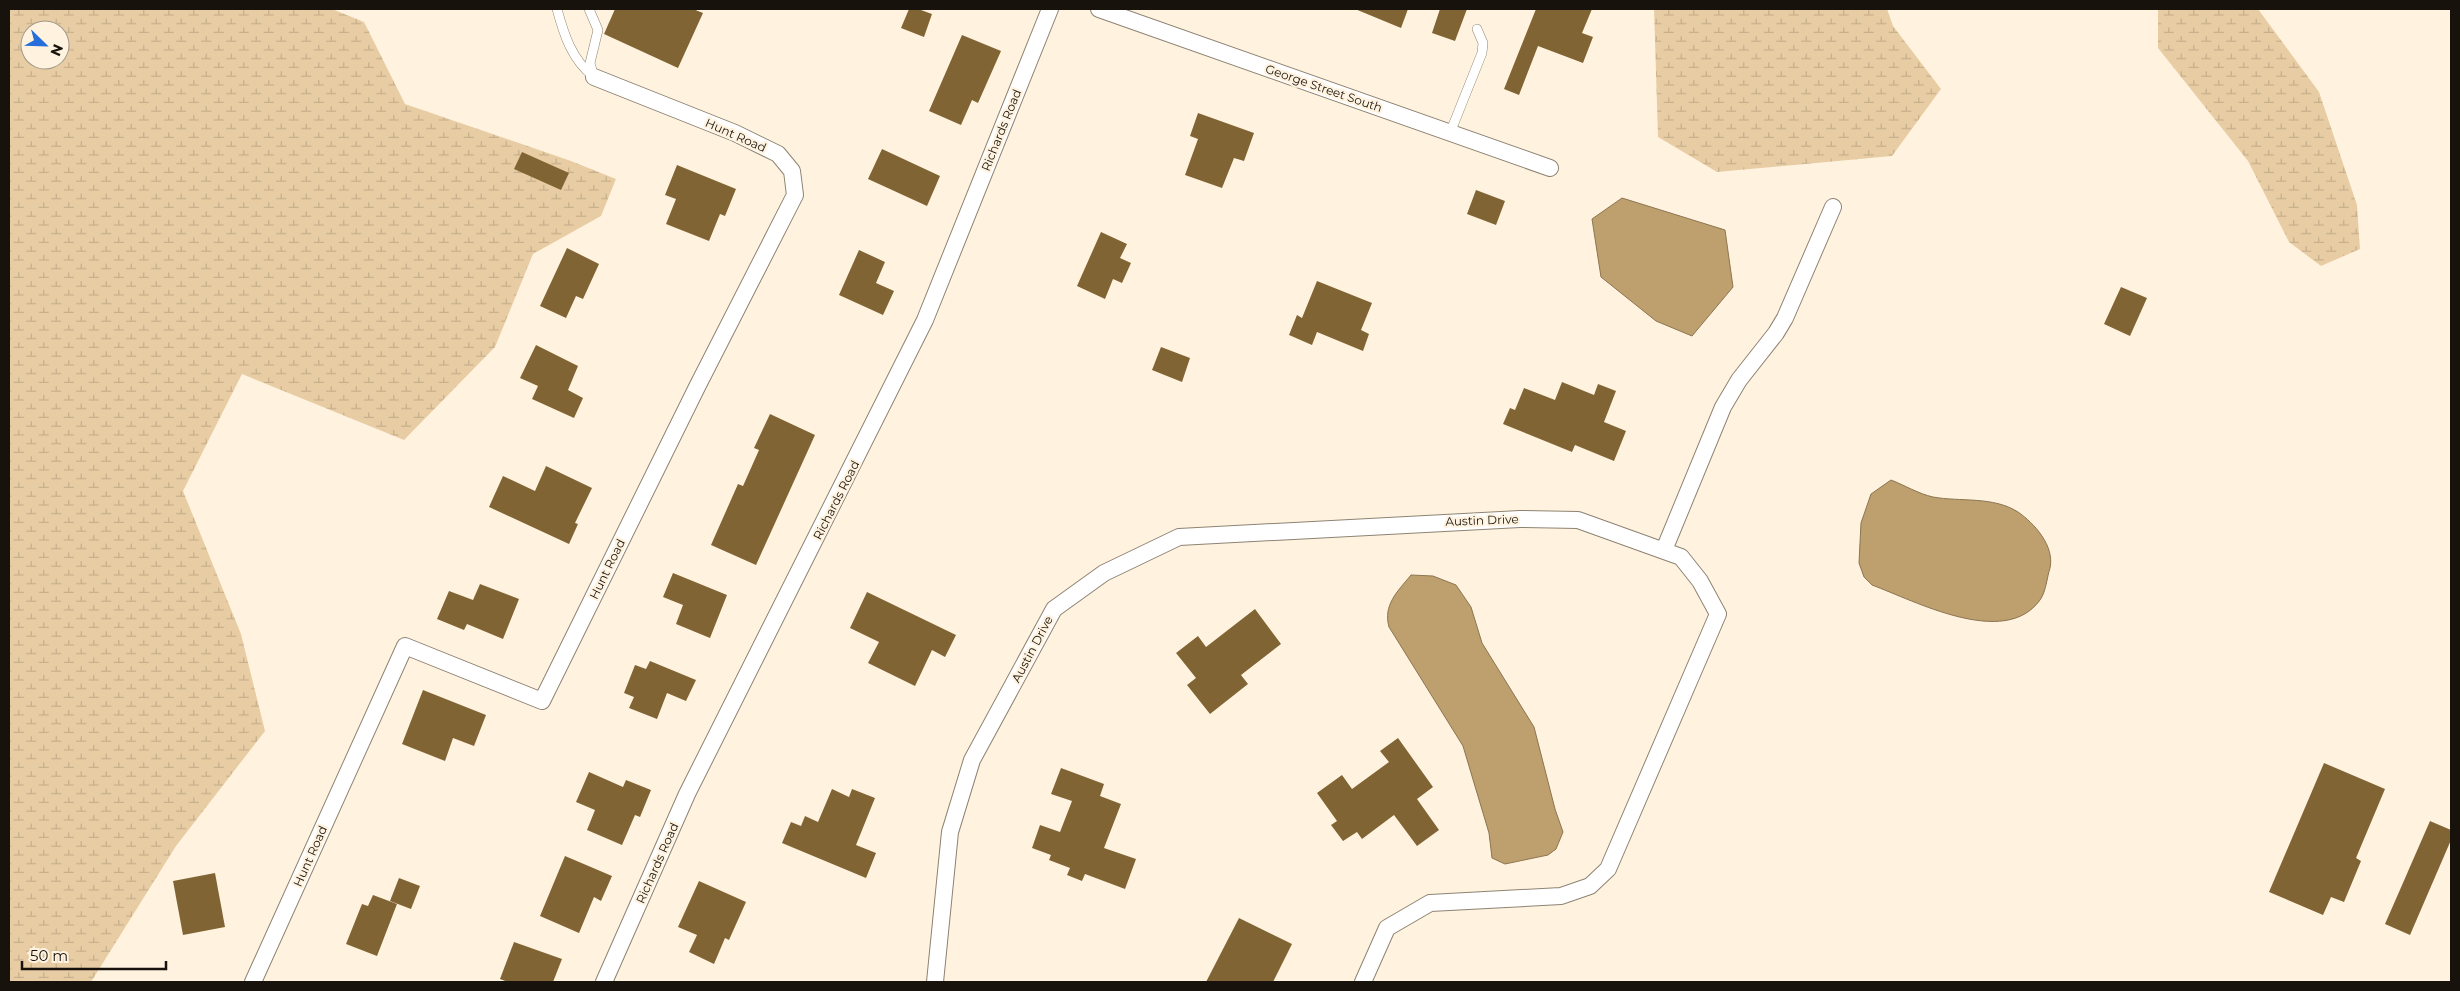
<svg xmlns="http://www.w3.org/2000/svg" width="2460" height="991" font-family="Montserrat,sans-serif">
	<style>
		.wetland { fill: url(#wetland-marsh); fill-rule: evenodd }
		.water { fill: #be9f6e; stroke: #8c7551 }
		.building { fill: #816434 }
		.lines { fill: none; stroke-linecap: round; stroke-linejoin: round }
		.lane-casing { stroke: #8e8373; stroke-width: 10 }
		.street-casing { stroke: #8e8373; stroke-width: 18 }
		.lane { stroke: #fff; stroke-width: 9 }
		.street { stroke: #fff; stroke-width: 16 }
		.labels { text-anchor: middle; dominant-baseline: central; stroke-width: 4.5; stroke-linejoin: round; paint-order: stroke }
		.street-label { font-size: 12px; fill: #17130c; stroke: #fff3e0 }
	</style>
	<defs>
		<pattern id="wetland-marsh" width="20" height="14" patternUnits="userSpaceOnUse" patternTransform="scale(1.25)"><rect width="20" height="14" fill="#e8cda4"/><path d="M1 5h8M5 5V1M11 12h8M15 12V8" fill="none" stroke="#c6af8c"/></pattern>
	</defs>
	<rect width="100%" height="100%" fill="#fff3e0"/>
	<g class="wetland">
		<path d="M 9,9 L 332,9 L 364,22 L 405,104 L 571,161 L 616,179 L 601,216 L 533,254 L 495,347 L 404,440 L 242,374 L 183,491 L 241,634 L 265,731 L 176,846 L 91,982 L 9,982 ZM 30,30 L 60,30 L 60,60 L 30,60 Z"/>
		<polygon points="1654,9 1887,9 1893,26 1941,89 1892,156 1717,172 1658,137"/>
		<polygon points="2158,9 2258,9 2319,92 2357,205 2360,249 2321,266 2289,242 2248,161 2158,48"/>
	</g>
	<g class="water">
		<polygon points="1622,198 1725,230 1733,287 1692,336 1656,321 1601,277 1592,219"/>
		<path d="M 1891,480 C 1904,485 1919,494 1933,497 C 1960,502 1993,496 2018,512 C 2034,523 2055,546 2050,568 C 2047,577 2046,592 2040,600 C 2005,649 1915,601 1872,585 L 1864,577 L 1859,563 L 1861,523 L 1871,494 Z"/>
		<path d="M 1411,575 L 1433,576 L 1456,585 L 1471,607 L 1482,643 L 1534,727 L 1555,809 L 1563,832 L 1556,849 L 1548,855 L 1505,864 L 1492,858 L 1489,833 L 1463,746 L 1389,627 C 1383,605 1397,592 1411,575 Z"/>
	</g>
	<g class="building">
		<polygon points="615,9 693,9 703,13 678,68 604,34"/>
		<polygon points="909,9 918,9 932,14 924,37 901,28"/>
		<polygon points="1355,9 1408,9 1401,28"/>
		<polygon points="1440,9 1467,9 1455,41 1432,33"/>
		<polygon points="1536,9 1592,9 1582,33 1593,37 1583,63 1538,46 1519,95 1504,89"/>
		<polygon points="962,35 1001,51 978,103 972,100 961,125 929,111"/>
		<polygon points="1198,113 1254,133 1244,161 1234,158 1222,188 1185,175 1198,139 1190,136"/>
		<polygon points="882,149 940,176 927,206 868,179"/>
		<polygon points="522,152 569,173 561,190 514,169"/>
		<polygon points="677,165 736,189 725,216 720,214 709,241 666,224 676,199 665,195"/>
		<polygon points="1476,190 1505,201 1496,225 1467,214"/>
		<polygon points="1101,232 1127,244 1120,258 1131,263 1122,283 1113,279 1105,299 1077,286"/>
		<polygon points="567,248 599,264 583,299 576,296 566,318 540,306"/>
		<polygon points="859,250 885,262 876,283 894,291 883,315 839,295"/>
		<polygon points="1317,281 1372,303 1361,330 1369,334 1363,351 1317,332 1312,345 1289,335 1297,315 1302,318"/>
		<polygon points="2121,287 2147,298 2130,336 2104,324"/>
		<polygon points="536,345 578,366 568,390 583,398 574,418 532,399 538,386 520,378"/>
		<polygon points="1161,347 1190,358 1182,382 1152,370"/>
		<polygon points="1562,382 1594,395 1598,384 1616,391 1604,422 1626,431 1614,461 1575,445 1572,452 1503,424 1510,408 1515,410 1524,388 1555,400"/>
		<polygon points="770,414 815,435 756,565 711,545 738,484 743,486 759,450 754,448"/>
		<polygon points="546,466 592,488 575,523 578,524 569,544 489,507 503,476 535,491"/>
		<polygon points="673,573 727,595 710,638 676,624 683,605 663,597"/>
		<polygon points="480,584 519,599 503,639 467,624 464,630 437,619 449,591 473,600"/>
		<polygon points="867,592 956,635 945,657 932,650 915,686 868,663 879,642 850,628"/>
		<polygon points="1255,609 1281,644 1241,675 1248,684 1210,714 1187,685 1196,678 1176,653 1198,636 1206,647"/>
		<polygon points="650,661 696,680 686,701 667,693 657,719 629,708 634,697 624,693 635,665 646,669"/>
		<polygon points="423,690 486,715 474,746 453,738 445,761 402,744"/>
		<polygon points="1398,738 1433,787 1417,799 1439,830 1417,846 1394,815 1362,839 1357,832 1343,841 1331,825 1337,821 1317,793 1342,775 1352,789 1389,762 1380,751"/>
		<polygon points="2324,763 2385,789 2356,858 2361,861 2344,902 2331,897 2323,915 2269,892"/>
		<polygon points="1061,768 1104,784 1100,796 1121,804 1104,848 1136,859 1125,889 1085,874 1082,881 1067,875 1070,868 1049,860 1051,855 1032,848 1040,825 1060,832 1072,801 1051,794"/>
		<polygon points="589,772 623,787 626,780 651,790 640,817 635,815 622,845 587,830 595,810 576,802"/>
		<polygon points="832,789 849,797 852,789 875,798 856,845 876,853 866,878 782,843 791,822 801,826 805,816 818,822"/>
		<polygon points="2430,821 2451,830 2451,840 2410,935 2385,924"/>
		<polygon points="565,856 612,876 601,901 594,897 579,933 540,916"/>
		<polygon points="215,873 225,927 183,935 173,881"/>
		<polygon points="399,878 420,886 411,909 390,901"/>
		<polygon points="699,881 746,902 729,940 725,938 714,964 689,952 697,935 678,927"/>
		<polygon points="373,895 397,904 377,956 346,944 362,904 368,906"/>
		<polygon points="1239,918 1292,944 1273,982 1206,982"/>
		<polygon points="514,942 562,959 553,982 508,982 500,979"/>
	</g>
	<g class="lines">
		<defs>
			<g id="lane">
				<path d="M 557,9 C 564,35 572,60 594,77"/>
				<polyline points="589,9 598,30 590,63 594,77"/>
				<polyline points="1450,133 1482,53 1483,43 1477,29"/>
			</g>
			<g id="street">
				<polyline points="1099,9 1550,168"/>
				<polyline points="1664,550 1723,407 1739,380 1776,333 1785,318 1833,207"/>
				<polyline points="253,982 405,646 542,701 698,385 795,195 792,171 778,154 735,133 594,77"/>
				<polyline points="604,982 687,794 925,320 1050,9"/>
				<polyline points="935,982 950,832 972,760 1054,609 1104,573 1179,537 1520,519 1578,520 1681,557 1700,581 1718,614 1608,869 1590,886 1561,896 1430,903 1387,928 1363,982"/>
			</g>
		</defs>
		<use href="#lane" class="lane-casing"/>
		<use href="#street" class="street-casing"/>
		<use href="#lane" class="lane"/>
		<use href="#street" class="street"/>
	</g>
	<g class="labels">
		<g class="street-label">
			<text transform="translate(1324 88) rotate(19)">George Street South</text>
			<text transform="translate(1001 130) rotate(-68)">Richards Road</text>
			<text transform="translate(736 135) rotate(24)">Hunt Road</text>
			<text transform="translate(836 500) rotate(-63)">Richards Road</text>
			<text transform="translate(1482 520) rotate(-2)">Austin Drive</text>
			<text transform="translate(607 569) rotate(-64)">Hunt Road</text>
			<text transform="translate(1032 649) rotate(-62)">Austin Drive</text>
			<text transform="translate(310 856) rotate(-66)">Hunt Road</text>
			<text transform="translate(657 863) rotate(-66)">Richards Road</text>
		</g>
	</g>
	<rect width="2460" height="991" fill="none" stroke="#17130c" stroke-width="20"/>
	<g transform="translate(45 45) rotate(113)"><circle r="24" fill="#fff3e0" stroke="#a2998b"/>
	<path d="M0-4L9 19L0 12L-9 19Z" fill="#276eda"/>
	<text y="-8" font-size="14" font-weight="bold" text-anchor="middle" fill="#17130c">N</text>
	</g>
	<path d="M22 961v8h144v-8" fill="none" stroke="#17130c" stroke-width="2.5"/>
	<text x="30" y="961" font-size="15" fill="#17130c" stroke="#fff3e0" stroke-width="4" paint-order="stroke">50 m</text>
</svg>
